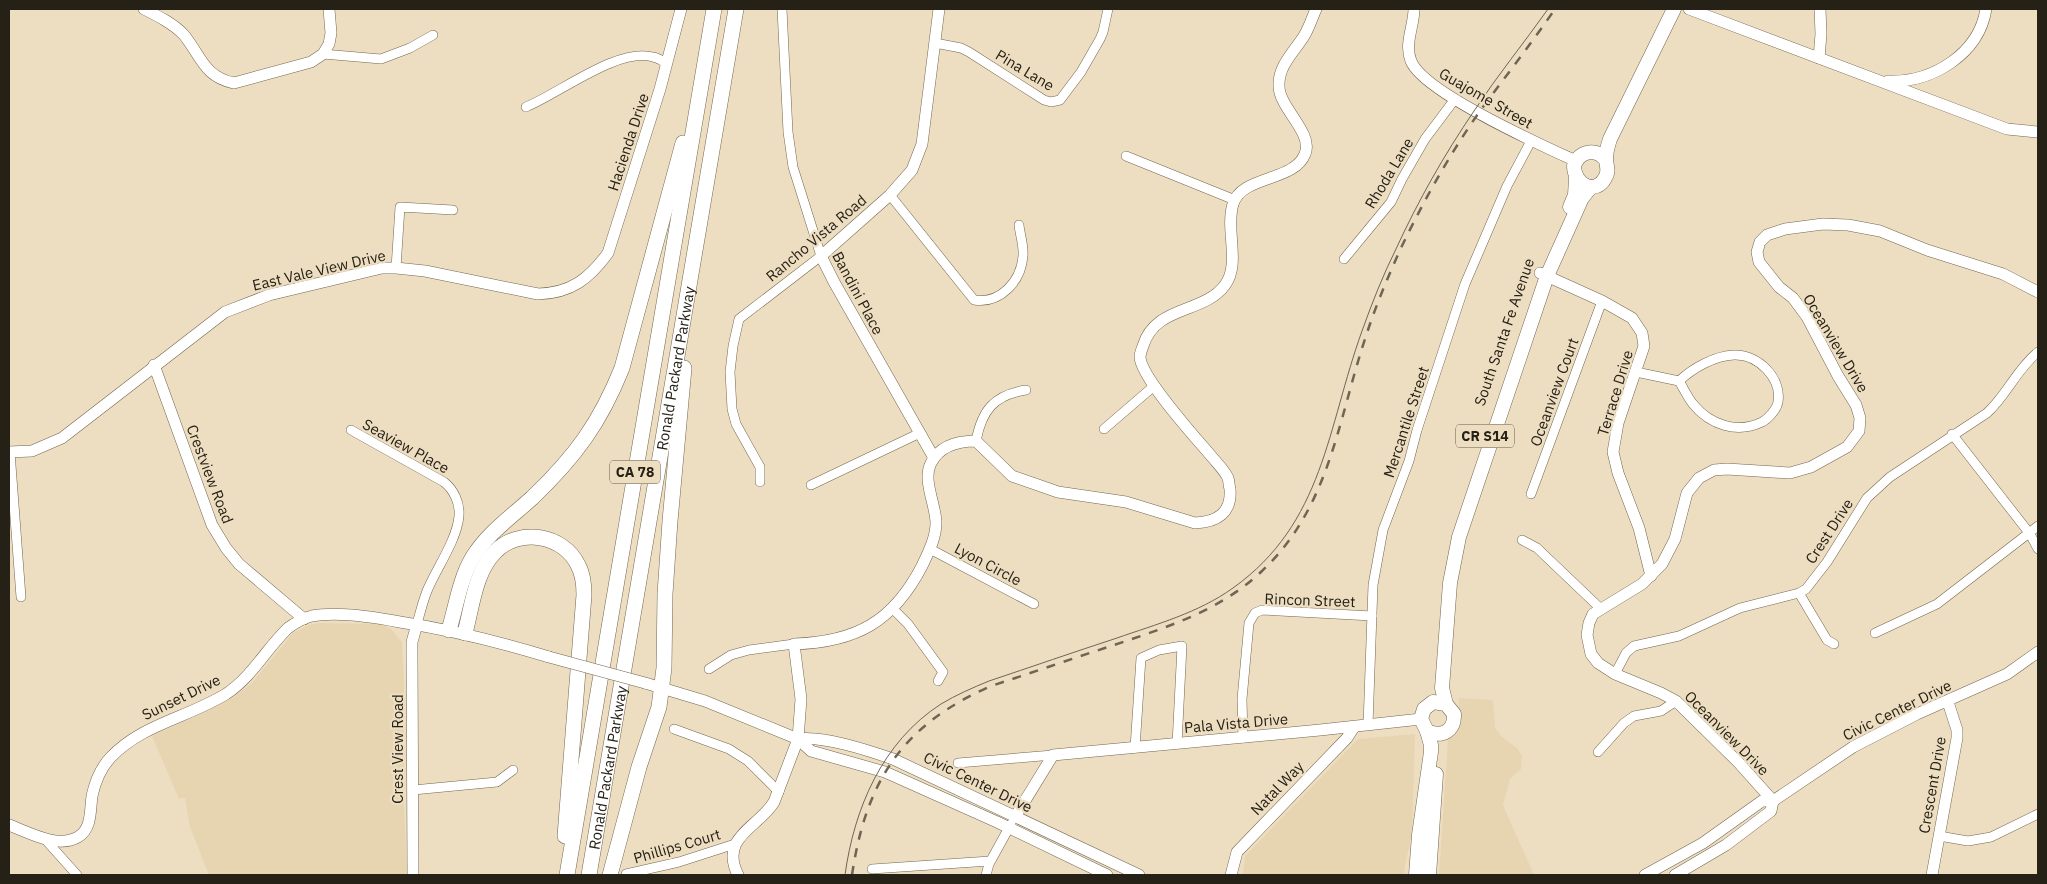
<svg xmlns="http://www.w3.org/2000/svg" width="2047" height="884" font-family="'IBM Plex Sans',sans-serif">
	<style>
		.built { fill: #e7d5b2 }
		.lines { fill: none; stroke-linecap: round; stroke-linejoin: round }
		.street-casing { stroke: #73664d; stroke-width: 10 }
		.secondary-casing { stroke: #73664d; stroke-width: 12 }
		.primary-casing { stroke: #73664d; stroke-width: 15 }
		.highway-casing { stroke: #73664d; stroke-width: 16 }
		.street { stroke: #fff; stroke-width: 9 }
		.secondary { stroke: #fff; stroke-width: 11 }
		.primary { stroke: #fff; stroke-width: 14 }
		.highway { stroke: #fff; stroke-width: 15 }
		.tram { stroke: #6e6654; stroke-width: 1 }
		.rail { stroke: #6e6654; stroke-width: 2.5; stroke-dasharray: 9 9; stroke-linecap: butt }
		.secondary-bridge-casing { stroke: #73664d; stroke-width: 12; stroke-linecap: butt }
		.secondary-bridge { stroke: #fff; stroke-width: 11 }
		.labels { text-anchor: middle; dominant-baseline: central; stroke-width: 4.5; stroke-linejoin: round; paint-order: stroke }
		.shield { fill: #eddec2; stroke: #625a4a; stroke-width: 1 }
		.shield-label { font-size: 14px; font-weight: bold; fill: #262116 }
		.street-label { font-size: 15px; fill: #262116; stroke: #eddec2 }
	</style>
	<rect width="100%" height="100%" fill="#eddec2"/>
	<g class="built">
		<polygon points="319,623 380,624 391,629 402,642 404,680 404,805 407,875 209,875 190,827 185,798 179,799 152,736 212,709 235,696 252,683 293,633 309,625"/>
		<polygon points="1459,698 1493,700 1495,728 1501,736 1517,748 1522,756 1521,769 1510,779 1503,805 1534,875 1439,875 1448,740 1452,735 1458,718"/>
		<polygon points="1415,734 1412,834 1405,865 1404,875 1243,875 1245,856 1358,739"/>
	</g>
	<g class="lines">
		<defs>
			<g id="street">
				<polyline points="935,43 961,48 969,52 1044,100 1051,102 1060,100 1081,72 1100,39 1103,32 1108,9"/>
				<polyline points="323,54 381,59 410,48 433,35"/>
				<path d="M 526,107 C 560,93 618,47 653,57 C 658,58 663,61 667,64"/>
				<polyline points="1126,156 1235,200"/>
				<path d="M 890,195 L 974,300 C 1001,304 1021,281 1023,256 C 1024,246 1020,235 1019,225"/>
				<polyline points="1344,259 1391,202 1402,179 1425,139 1455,99"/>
				<polyline points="396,268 400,207 453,210"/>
				<path d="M 1636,372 L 1679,381 C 1684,389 1688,398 1693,404 C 1710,425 1737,434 1762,422 C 1768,419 1777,409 1778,402 C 1782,378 1758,354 1734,355 C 1714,356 1693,368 1679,381"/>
				<polyline points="1104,429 1154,386"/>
				<path d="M 351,430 L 444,482 C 454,490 460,503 459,516 C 457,540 436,569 427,591 C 423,601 420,613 417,624"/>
				<polyline points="1952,434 2030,534 2038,549"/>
				<path d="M 976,441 C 982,410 994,395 1026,390"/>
				<polyline points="10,452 21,597"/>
				<polyline points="760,482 760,467 736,424 732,409 730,372 733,346 739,319 821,256 793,167 788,132 782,9"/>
				<polyline points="811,485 920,433"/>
				<polyline points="1531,494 1602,301"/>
				<polyline points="1522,540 1537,548 1601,609"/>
				<polyline points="930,549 1034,604"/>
				<polyline points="1799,593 1827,640 1834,644"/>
				<polyline points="893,609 908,624 943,672 938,681"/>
				<polyline points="1875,633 1937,604 2038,526"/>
				<polyline points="709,669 731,655 749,650 794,644"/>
				<path d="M 1615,674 L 1626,653 L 1634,646 L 1679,636 L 1740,608 L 1799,593 L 1806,589 L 1827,562 L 1867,498 L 1890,477 L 1987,413 C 2007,395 2016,370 2038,352"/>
				<polyline points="1368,725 1373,585 1383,530 1409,461 1417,430 1465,284 1507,186 1531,141"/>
				<polyline points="674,729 729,749 748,761 779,792"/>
				<polyline points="1243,738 1242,699 1249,623 1255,613 1262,610 1372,616"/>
				<polyline points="1135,748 1141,658 1159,650 1182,646 1177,744"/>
				<polyline points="1598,752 1624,723 1634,716 1661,711 1676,701"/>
				<polyline points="958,763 1053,755"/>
				<polyline points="413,790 497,782 513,770"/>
				<polyline points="1939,836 1968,841 1991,837 2038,814"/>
				<polyline points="44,838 77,875"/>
				<polyline points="872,869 990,861"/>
				<polyline points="626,874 679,862 735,844"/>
				<polyline points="986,875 989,864 1011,824"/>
			</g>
			<g id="secondary">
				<path d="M 144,9 C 158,16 174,24 184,35 C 201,56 204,77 234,83 L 311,62 L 323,54 L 329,44 L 331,33 L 329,9"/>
				<path d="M 1414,9 C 1414,26 1404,44 1411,61 C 1423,92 1543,146 1576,161"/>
				<polyline points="1689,9 2007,129 2038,132"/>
				<polyline points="1819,58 1821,34 1820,9"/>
				<path d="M 1888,81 C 1932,83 1979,54 1986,9"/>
				<polyline points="1540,273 1602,301 1632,318 1642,333 1644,346 1618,423 1613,452 1618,473 1639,528 1651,576"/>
				<polyline points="154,365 212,525 226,548 239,564 304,619"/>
				<path d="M 9,452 L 32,451 L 62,438 L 225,312 L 269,295 L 382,268 L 396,268 L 425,271 L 538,294 C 571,293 589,279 608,253 L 660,89 L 681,9"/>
				<polyline points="934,458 834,282 821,256 890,195 912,170 922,144 939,9"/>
				<polyline points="645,683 705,701 798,739 811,751 885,772 997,822 1107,875"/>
				<path d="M 798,739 C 825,736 867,750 893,759 L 1139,875"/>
				<polyline points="1773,801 1739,763 1676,701 1661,693 1615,674 1598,663 1591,654 1587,635 1589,623 1593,614 1642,584 1662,564 1675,539 1687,493 1699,478 1714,470 1727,469 1790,473 1811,467 1847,447 1859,431 1860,418 1856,405 1838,376 1807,317 1793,298 1779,287 1759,262 1757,252 1760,242 1767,235 1785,229 1823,224 1848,225 1880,231 1927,250 2003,274 2038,292"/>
				<polyline points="1015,817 1053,755 1320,730 1421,719"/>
				<path d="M 9,825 C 28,832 57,849 78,837 C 92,829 90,810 92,796 C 95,782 100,769 110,758 C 142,724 187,718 226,694 C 252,677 266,649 288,628 C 295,623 303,618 312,616 C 338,611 374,617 400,622 C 451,630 500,642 549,657"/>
				<polyline points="413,875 412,657 412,642 417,624"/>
				<path d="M 738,875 C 719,837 758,828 774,802 L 798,739 L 801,699 L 794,644 C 856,642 893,622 922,566 C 928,553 936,538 936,523 C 936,505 922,480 931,463 C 940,445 959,441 976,441 L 1012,476 L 1058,492 L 1126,502 L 1195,523 C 1217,522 1232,513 1230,489 C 1229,486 1229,481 1228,478 C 1225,471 1217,463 1212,457 C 1196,438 1141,378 1140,357 C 1140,353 1142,349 1143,346 C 1155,305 1204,314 1225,285 C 1241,263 1225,230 1233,204 C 1242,175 1294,182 1305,154 C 1314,133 1279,108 1279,86 C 1278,66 1294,52 1304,36 C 1309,28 1312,18 1316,9"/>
				<polyline points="1231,875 1237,852 1347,738 1354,727"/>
				<polyline points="1645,875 1703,843 1762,801 1773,801 1853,747 1917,714 2007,674 2038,652"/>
				<polyline points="1675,875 1726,845 1771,811 1773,801"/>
				<polyline points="1932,875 1957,738 1957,730 1948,702"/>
			</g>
			<g id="primary">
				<path d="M 1606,160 C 1596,147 1579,151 1574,166 C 1574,184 1595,196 1605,178 C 1610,171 1606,166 1606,159 C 1606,153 1608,145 1610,139 L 1674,9"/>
				<polyline points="1570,207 1575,195 1576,179"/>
				<path d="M 1446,704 L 1433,702 L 1424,709 L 1421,719 L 1427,731 C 1442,738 1455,731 1454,714 L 1446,704 L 1442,688 L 1450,583 L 1459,537 L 1547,276 L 1582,198 L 1591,187"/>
				<polyline points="1416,875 1419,835 1431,752 1431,745 1427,731"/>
				<polyline points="1429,875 1436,774"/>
			</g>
			<g id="highway">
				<path d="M 449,630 C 456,607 460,578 473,557 C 488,533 511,517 532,498 C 575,457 600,423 622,368 L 683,143"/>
				<path d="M 465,633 C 472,607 475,571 496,551 C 519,528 563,534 578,565 C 583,574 584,584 584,595 L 565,836"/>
				<polyline points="567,875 714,9"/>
				<path id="s1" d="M 589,875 L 736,9"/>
				<polyline points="610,875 639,767 659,707 664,668 665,594 670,521 684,368"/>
			</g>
		</defs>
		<use href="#street" class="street-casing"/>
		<use href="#secondary" class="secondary-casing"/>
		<use href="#primary" class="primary-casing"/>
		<use href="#highway" class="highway-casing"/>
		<use href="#street" class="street"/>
		<use href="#secondary" class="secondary"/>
		<use href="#primary" class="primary"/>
		<use href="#highway" class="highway"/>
		<path class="tram" d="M 845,875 C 854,809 882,742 941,704 C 956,695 972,688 989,681 C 1031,667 1074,652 1117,638 C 1157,624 1198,613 1233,588 C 1324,523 1327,428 1362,331 C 1372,303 1383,275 1396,249 C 1418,201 1444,155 1474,111 C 1497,76 1524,43 1548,9"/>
		<path class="rail" d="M 852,875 C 866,781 902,725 991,686 C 1031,673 1071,659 1111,646 C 1165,628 1220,611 1262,571 C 1331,506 1338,418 1367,333 C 1376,305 1388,277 1400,250 C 1423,202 1449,155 1480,111 C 1505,77 1531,44 1555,9"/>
		<defs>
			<polyline id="secondary-bridge" points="549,657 645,683"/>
		</defs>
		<use href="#secondary-bridge" class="secondary-bridge-casing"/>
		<use href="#secondary-bridge" class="secondary-bridge"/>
	</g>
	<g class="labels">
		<g class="shield">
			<rect x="1456" y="424.5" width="58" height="23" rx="4"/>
			<rect x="610" y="460.5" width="50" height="23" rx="4"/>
		</g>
		<g class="shield-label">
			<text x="1485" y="436">CR S14</text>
			<text x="635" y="472">CA 78</text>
		</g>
		<g class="street-label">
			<text transform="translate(1025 70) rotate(31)">Pina Lane</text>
			<text transform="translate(1486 98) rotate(30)">Guajome Street</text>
			<text transform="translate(628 142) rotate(-72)">Hacienda Drive</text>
			<text transform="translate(1389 173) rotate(-59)">Rhoda Lane</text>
			<text transform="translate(816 238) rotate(-40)">Rancho Vista Road</text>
			<text transform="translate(319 270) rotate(-13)">East Vale View Drive</text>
			<text transform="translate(858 293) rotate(62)">Bandini Place</text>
			<text transform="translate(1504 332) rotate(-71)">South Santa Fe Avenue</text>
			<text transform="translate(1836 343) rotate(59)">Oceanview Drive</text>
			<text stroke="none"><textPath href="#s1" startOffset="514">Ronald Packard Parkway</textPath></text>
			<text transform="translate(1554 392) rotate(-70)">Oceanview Court</text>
			<text transform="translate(1615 393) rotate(-73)">Terrace Drive</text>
			<text transform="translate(1406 422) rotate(-72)">Mercantile Street</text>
			<text transform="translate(406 446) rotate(29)">Seaview Place</text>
			<text transform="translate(210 474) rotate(69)">Crestview Road</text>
			<text transform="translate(1829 531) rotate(-57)">Crest Drive</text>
			<text transform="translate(988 564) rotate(28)">Lyon Circle</text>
			<text transform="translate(1310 600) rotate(2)">Rincon Street</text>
			<text transform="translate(181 697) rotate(-26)">Sunset Drive</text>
			<text transform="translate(1897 710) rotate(-26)">Civic Center Drive</text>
			<text transform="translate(1236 723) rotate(-5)">Pala Vista Drive</text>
			<text transform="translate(1727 733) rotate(45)">Oceanview Drive</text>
			<text transform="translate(397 749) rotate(-90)">Crest View Road</text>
			<text stroke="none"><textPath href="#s1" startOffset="109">Ronald Packard Parkway</textPath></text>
			<text transform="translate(978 782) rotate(26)">Civic Center Drive</text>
			<text transform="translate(1932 785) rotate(-80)">Crescent Drive</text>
			<text transform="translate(1277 788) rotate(-46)">Natal Way</text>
			<text transform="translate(677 846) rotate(-16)">Phillips Court</text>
		</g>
	</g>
	<rect width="2047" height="884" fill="none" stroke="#262116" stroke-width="20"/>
</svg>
